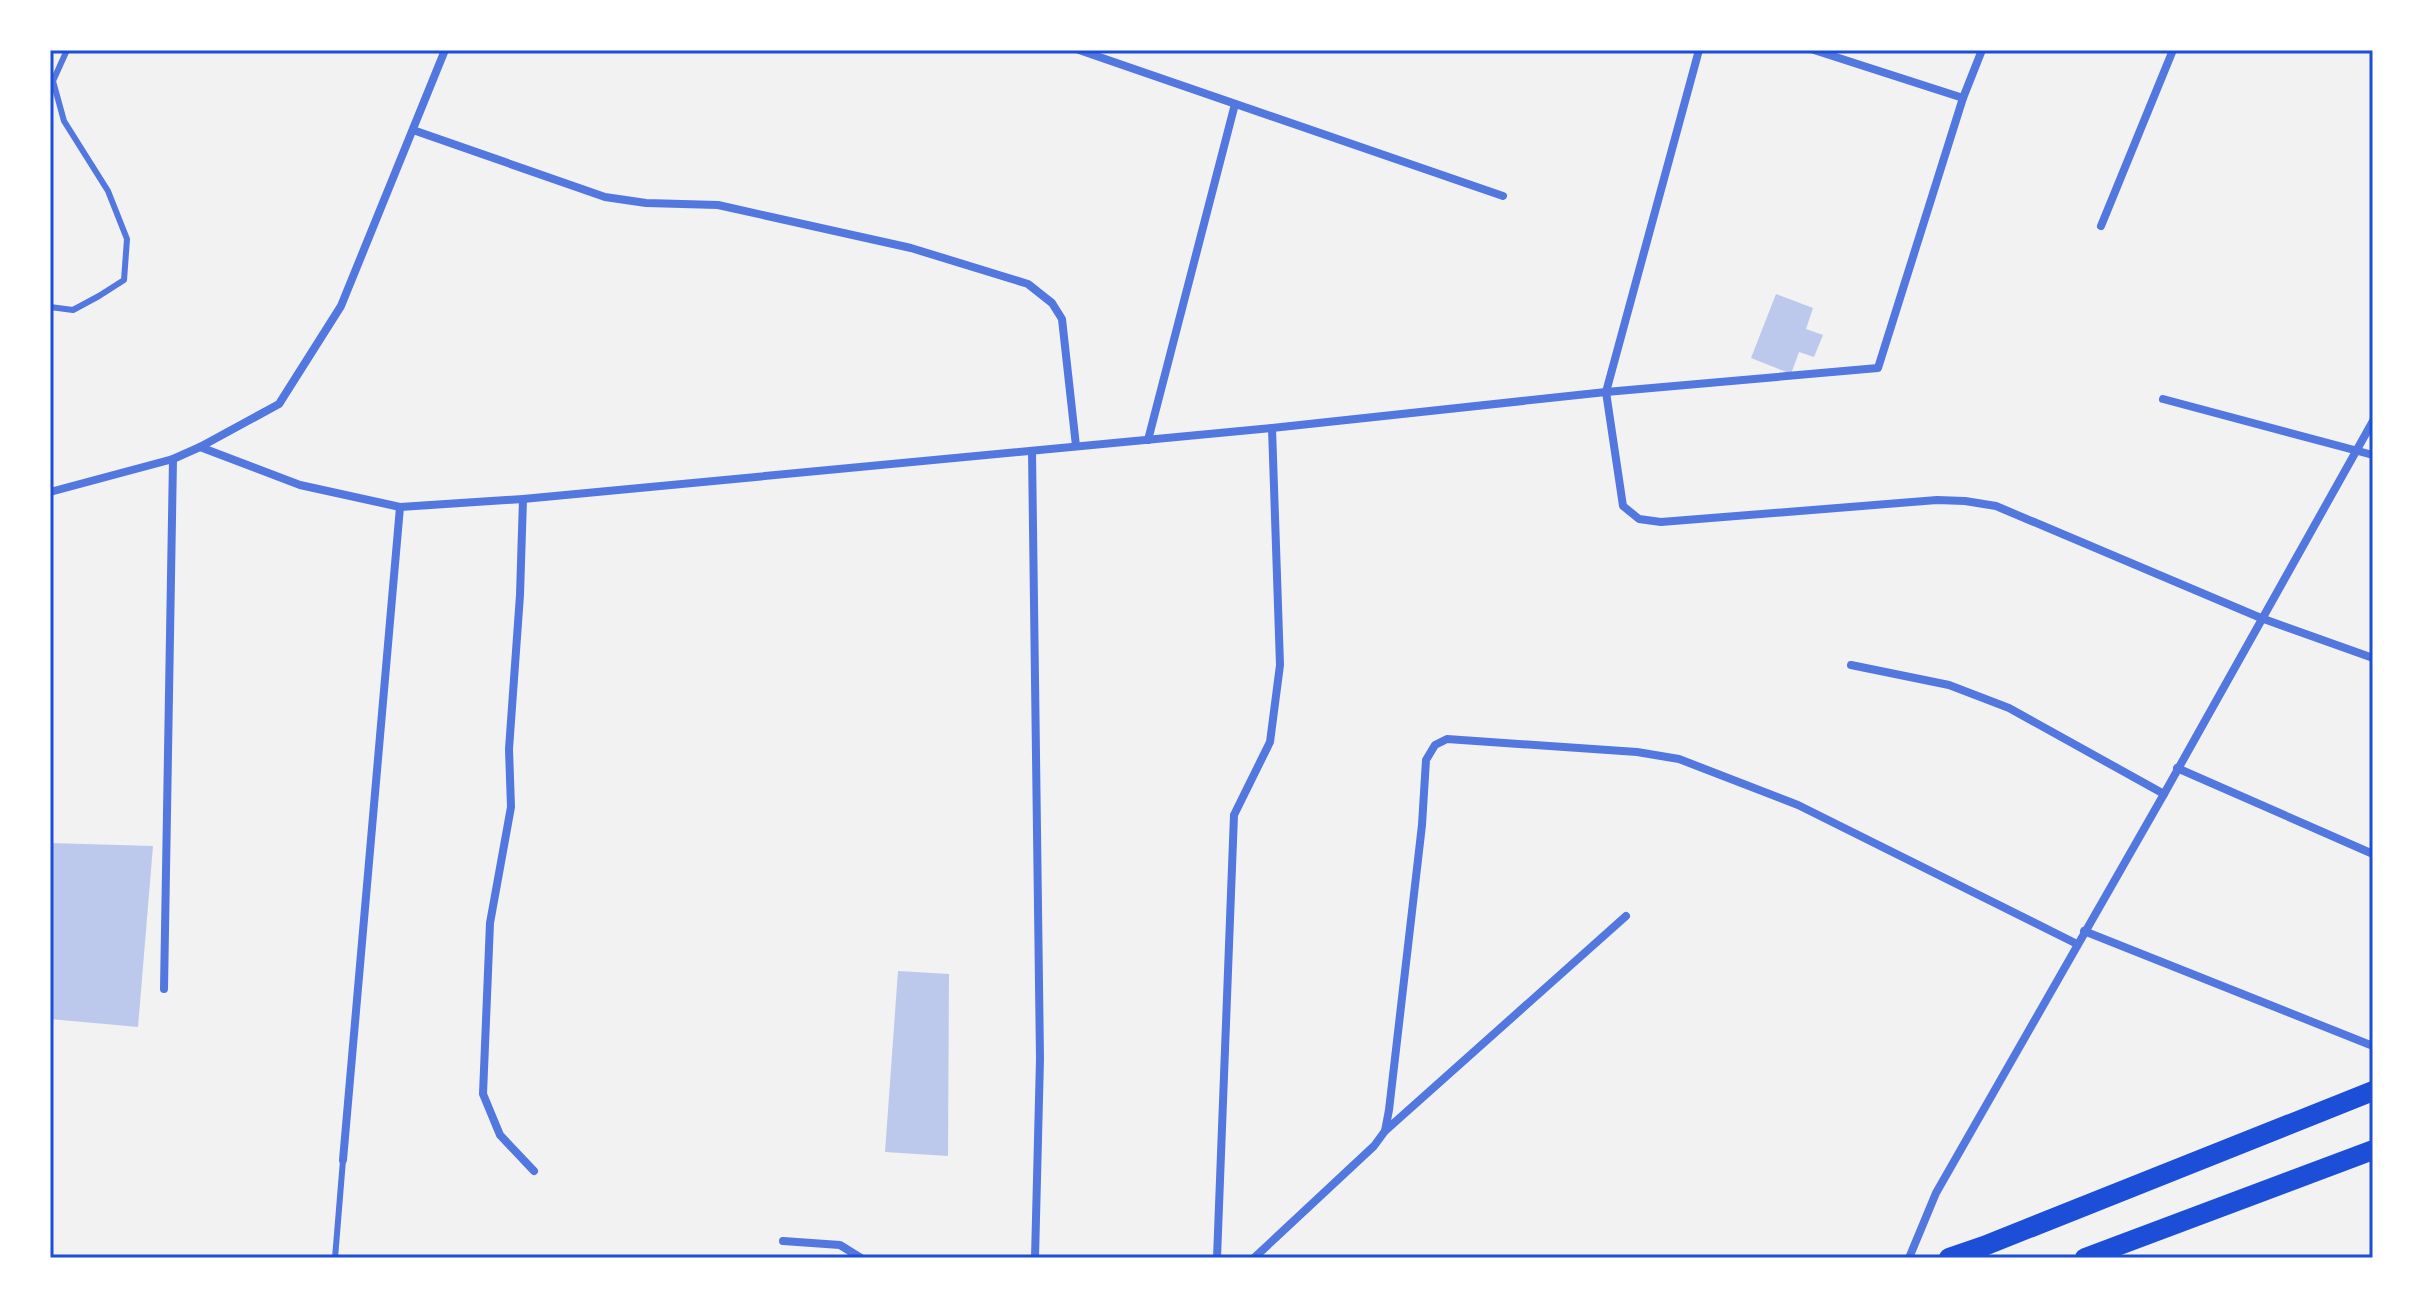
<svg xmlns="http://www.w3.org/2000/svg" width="2423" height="1308" font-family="Barlow,sans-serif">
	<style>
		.building { fill: #bdc9ec }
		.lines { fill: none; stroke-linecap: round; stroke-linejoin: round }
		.service { stroke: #5277de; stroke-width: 6 }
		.minor { stroke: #5277de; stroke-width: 8 }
		.primary { stroke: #1d4ed8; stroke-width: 20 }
		.neatline { fill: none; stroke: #1d4ed8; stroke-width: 3 }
	</style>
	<rect width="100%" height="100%" fill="#f2f2f2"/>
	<g class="building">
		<polygon points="1776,294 1813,308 1806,329 1823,335 1814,357 1799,352 1791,374 1751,358"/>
		<polygon points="50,843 153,846 138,1027 50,1019"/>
		<polygon points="898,971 949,974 948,1156 885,1152"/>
	</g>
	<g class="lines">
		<g class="service">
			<polyline points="50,307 73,310 99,296 124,280 127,239 108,191 64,121 53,81 67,50"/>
			<polyline points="335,1258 343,1160"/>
		</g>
		<g class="minor">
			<polyline points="1079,50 1503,196"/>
			<polyline points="1699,50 1606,392 1623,506 1639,519 1661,522 1937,500 1965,501 1996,506 2261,618 2373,658"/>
			<polyline points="1814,50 1963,98"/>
			<polyline points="413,130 605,197 646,203 718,205 911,248 1028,284 1052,303 1062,319 1076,446"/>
			<polyline points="2101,226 2173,50"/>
			<polyline points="2163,399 2373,455"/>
			<polyline points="1148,440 1235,104"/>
			<polyline points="200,447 300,485 400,507 523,499 1272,428 1606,392 1878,368 1963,98 1982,50"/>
			<polyline points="1032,451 1040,1059 1035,1258"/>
			<polyline points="50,492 173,459 200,447 279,404 341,306 445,50"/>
			<polyline points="523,499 520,595 509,749 511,807 490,923 483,1094 500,1135 534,1171"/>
			<polyline points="1851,665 1949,685 2009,708 2164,794"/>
			<polyline points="2177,768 2373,854"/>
			<polyline points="2084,931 2373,1046"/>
			<polyline points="164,989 173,459"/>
			<polyline points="1385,1131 1626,916"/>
			<polyline points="343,1160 400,507"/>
			<polyline points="783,1241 840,1245 861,1258"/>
			<polyline points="1217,1258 1234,815 1270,742 1280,665 1272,428"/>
			<polyline points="1254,1258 1374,1146 1385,1131 1389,1110 1422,825 1426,760 1435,745 1447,739 1637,752 1679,759 1798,805 2077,944"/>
			<polyline points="1909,1258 1936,1193 2164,794 2373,421"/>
		</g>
		<g class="primary">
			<polyline points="1949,1258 1984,1246 2373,1091"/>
			<polyline points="2085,1258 2373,1150"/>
		</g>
	</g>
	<rect width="2423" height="1308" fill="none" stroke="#ffffff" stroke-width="104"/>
	<rect x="52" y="52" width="2319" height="1204" class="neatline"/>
</svg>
